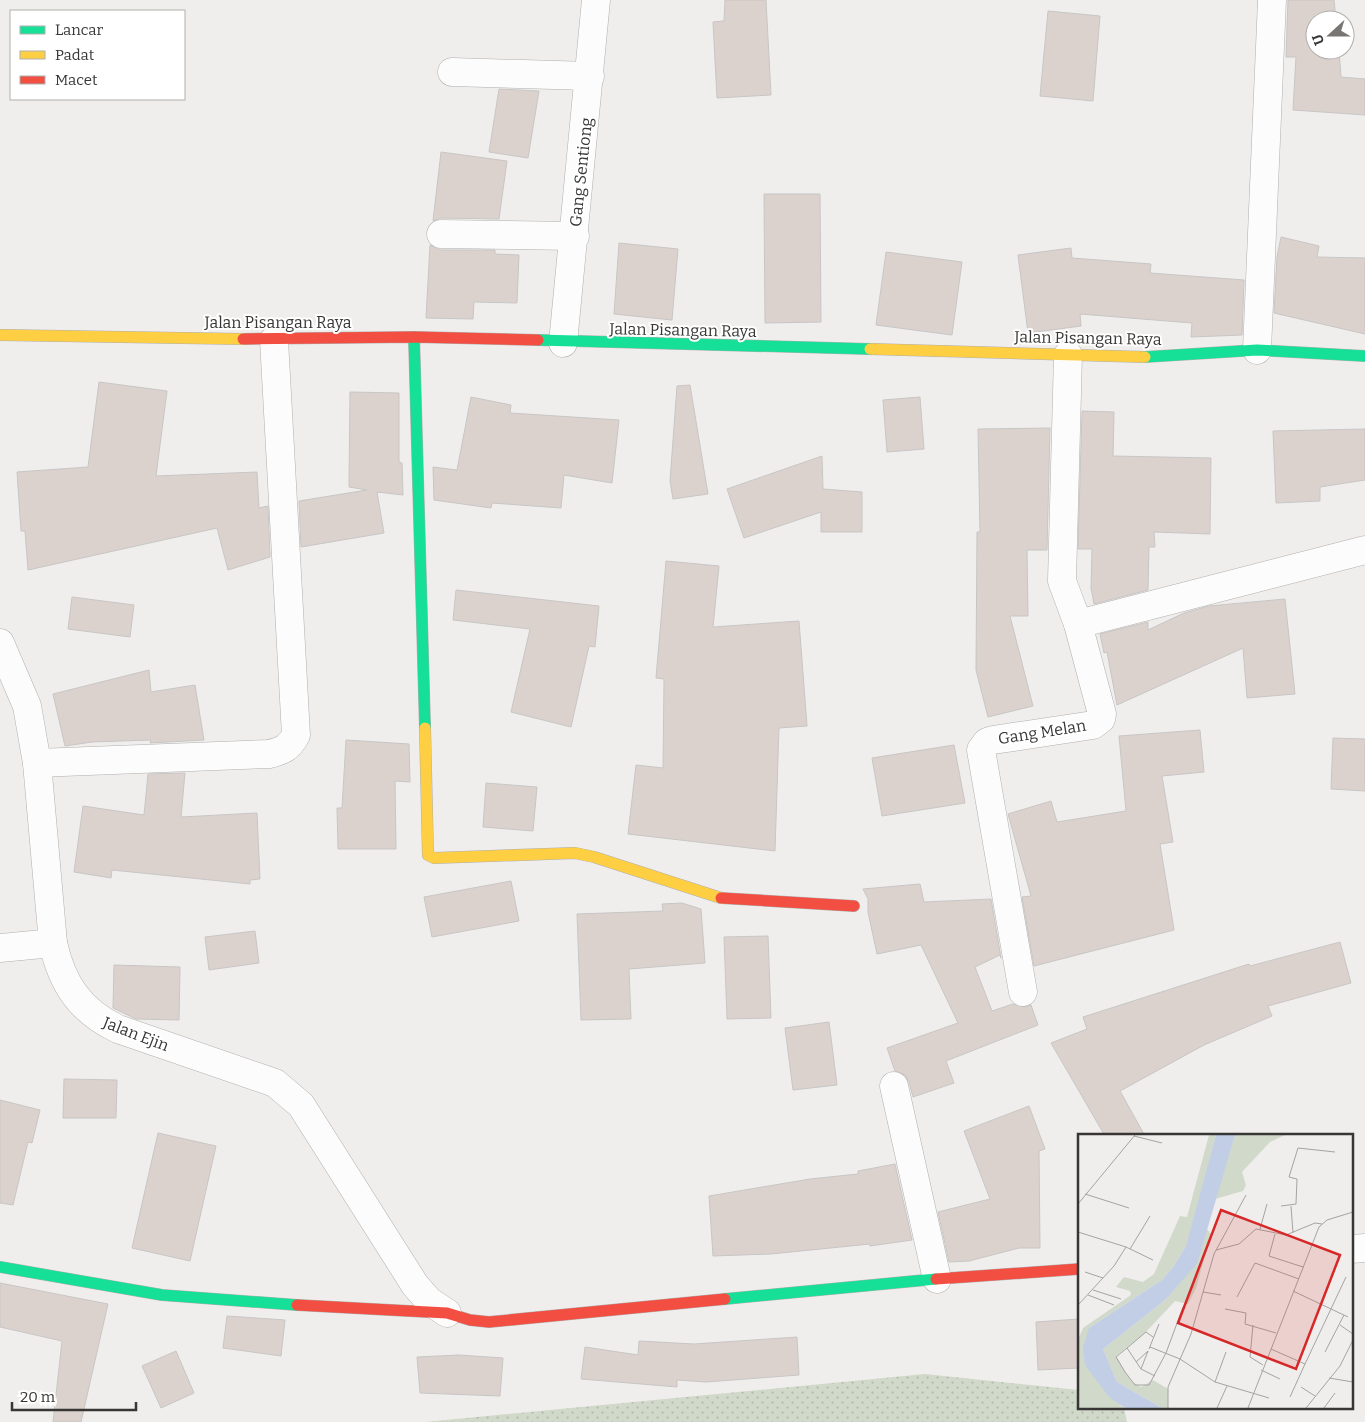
<svg xmlns="http://www.w3.org/2000/svg" width="1365" height="1422" font-family="Bitter,serif">
	<style>
		.grass { fill: url(#grass-dots) }
		.building { fill: #dbd2ce; stroke: #c8c6c5 }
		.lines { fill: none; stroke-linecap: round; stroke-linejoin: round }
		.street-casing { stroke: #b0afae; stroke-width: 29 }
		.fast-casing { stroke: #b0afae; stroke-width: 12 }
		.slow-casing { stroke: #b0afae; stroke-width: 12 }
		.jam-casing { stroke: #b0afae; stroke-width: 12 }
		.street { stroke: #fdfcfc; stroke-width: 28 }
		.fast { stroke: #16e098; stroke-width: 11 }
		.slow { stroke: #ffcf43; stroke-width: 11 }
		.jam { stroke: #f24e42; stroke-width: 11 }
		.labels { text-anchor: middle; dominant-baseline: central; stroke-width: 4; stroke-linejoin: round; paint-order: stroke }
		.street-label { font-size: 16px; fill: #373635; stroke: #fff }
		.inset-road { fill: none; stroke: #a6a4a3; stroke-width: 1 }
		.view { fill: #d62828; fill-opacity: 0.15; stroke: #d62828; stroke-width: 2.5 }
		.inset-edge { fill: none; stroke: #373635; stroke-width: 2.5 }
	</style>
	<defs>
		<pattern id="grass-dots" width="8" height="8" patternUnits="userSpaceOnUse" patternTransform="scale(1.25)"><rect width="8" height="8" fill="#d1d9ca"/><path d="M2 2h.1M6 6h.1" fill="none" stroke="#b4bbae" stroke-width="1.8" stroke-linecap="round"/></pattern>
	</defs>
	<rect width="100%" height="100%" fill="#f0eeec"/>
	<polygon class="grass" points="925,1374 1079,1390 1079,1408 1124,1408 1127,1422 425,1422"/>
	<g class="building">
		<polygon points="725,0 766,0 771,95 717,98 713,22 724,21"/>
		<polygon points="1288,0 1334,0 1336,20 1315,20 1315,50 1339,50 1341,77 1365,79 1365,115 1293,110 1296,57 1286,57"/>
		<polygon points="1048,11 1100,16 1093,101 1040,96"/>
		<polygon points="499,89 539,91 528,158 489,152"/>
		<polygon points="441,152 507,161 499,219 441,218 433,221"/>
		<polygon points="764,194 820,194 821,322 765,323"/>
		<polygon points="1281,237 1319,246 1317,257 1365,258 1365,334 1274,313 1277,257"/>
		<polygon points="619,243 678,249 672,320 614,314"/>
		<polygon points="430,245 441,250 495,250 495,254 519,255 517,303 474,302 473,319 426,318"/>
		<polygon points="1071,248 1072,258 1151,264 1150,273 1244,280 1242,335 1191,337 1192,323 1080,314 1081,326 1028,333 1018,255"/>
		<polygon points="886,252 962,262 952,335 876,325"/>
		<polygon points="99,382 167,391 156,476 257,472 259,508 268,506 270,557 228,570 217,528 28,570 25,531 21,531 17,472 88,467"/>
		<polygon points="690,385 708,494 673,499 670,481 677,386"/>
		<polygon points="350,392 399,393 399,462 402,463 403,495 377,492 384,533 301,547 299,501 367,490 349,487"/>
		<polygon points="471,397 511,405 510,413 619,420 612,483 564,475 561,508 492,503 491,508 434,500 433,467 457,470"/>
		<polygon points="920,397 924,449 887,452 883,400"/>
		<polygon points="1082,411 1114,412 1113,456 1211,458 1210,534 1154,532 1155,547 1149,547 1148,590 1094,604 1091,588 1092,549 1078,549"/>
		<polygon points="1050,428 1047,550 1027,550 1028,616 1010,616 1033,706 988,717 976,670 977,532 980,532 978,429"/>
		<polygon points="1365,429 1365,480 1320,487 1320,501 1276,503 1273,431"/>
		<polygon points="822,456 823,489 862,492 862,532 821,532 821,512 744,538 727,489"/>
		<polygon points="666,561 719,566 713,627 799,621 807,726 779,728 775,851 628,834 636,765 663,768 664,679 656,678"/>
		<polygon points="456,590 599,606 595,647 589,646 571,727 511,712 530,629 453,620"/>
		<polygon points="72,597 134,605 130,637 68,629"/>
		<polygon points="1285,599 1295,694 1247,698 1243,648 1117,705 1107,652 1104,653 1100,634 1148,622 1148,630 1184,613 1209,606"/>
		<polygon points="149,670 151,692 195,685 204,740 150,743 151,740 92,742 65,746 53,694"/>
		<polygon points="1200,730 1204,772 1162,776 1173,842 1160,844 1174,930 1034,966 1022,897 1031,896 1008,814 1051,801 1057,822 1126,811 1119,736"/>
		<polygon points="1333,738 1365,739 1365,791 1331,789"/>
		<polygon points="346,740 409,744 410,782 395,781 396,849 338,849 337,808 342,808"/>
		<polygon points="954,745 965,803 882,816 872,758"/>
		<polygon points="185,773 181,817 257,813 260,879 250,880 250,884 112,870 111,878 74,872 83,806 144,815 148,774"/>
		<polygon points="486,783 537,787 533,831 483,827"/>
		<polygon points="511,881 519,921 432,937 424,897"/>
		<polygon points="920,884 924,902 991,899 1001,958 1000,955 975,967 992,1011 1013,1004 1025,1007 1031,1005 1038,1025 946,1061 954,1083 913,1097 909,1082 905,1075 895,1071 887,1048 958,1023 921,945 877,954 868,912 868,899 863,889"/>
		<polygon points="682,903 701,909 705,963 629,969 631,1019 581,1020 577,914 663,911 662,904"/>
		<polygon points="255,931 259,963 209,970 205,937"/>
		<polygon points="768,936 771,1018 727,1019 724,937"/>
		<polygon points="1340,942 1351,983 1268,1006 1272,1016 1204,1045 1120,1091 1145,1136 1105,1136 1051,1043 1087,1029 1083,1017 1249,964 1250,966"/>
		<polygon points="114,965 180,967 179,1020 136,1019 113,1008"/>
		<polygon points="829,1022 837,1085 793,1090 785,1028"/>
		<polygon points="64,1079 117,1080 116,1118 63,1118"/>
		<polygon points="0,1100 40,1110 32,1143 28,1142 13,1205 0,1203"/>
		<polygon points="1029,1106 1045,1149 1039,1151 1040,1248 1019,1248 969,1261 949,1262 938,1212 990,1199 964,1131"/>
		<polygon points="158,1133 216,1146 190,1261 132,1248"/>
		<polygon points="895,1164 912,1240 870,1246 870,1244 771,1254 713,1256 709,1196 810,1179 858,1174 858,1171"/>
		<polygon points="0,1283 108,1304 81,1422 53,1422 62,1341 0,1327"/>
		<polygon points="227,1316 285,1320 281,1356 223,1348"/>
		<polygon points="1079,1319 1079,1368 1038,1370 1036,1322"/>
		<polygon points="797,1337 799,1375 706,1382 677,1380 677,1387 581,1379 585,1347 638,1355 639,1341 694,1344"/>
		<polygon points="176,1351 194,1393 161,1408 142,1366"/>
		<polygon points="459,1355 503,1358 500,1396 420,1393 417,1357"/>
	</g>
	<g class="lines">
		<defs>
			<g id="street">
				<polyline points="452,72 590,76"/>
				<polyline points="441,234 575,236"/>
				<polyline points="563,343 596,0"/>
				<polyline points="1257,350 1272,0"/>
				<polyline points="1078,624 1365,550"/>
				<path d="M 0,643 L 27,706 L 37,763 L 53,943 C 62,984 80,1011 118,1029 L 275,1083 L 301,1105 L 415,1285 L 429,1301 L 447,1313"/>
				<path d="M 37,763 L 269,754 C 282,751 289,748 296,735 L 274,340"/>
				<polyline points="0,948 53,943"/>
				<polyline points="1023,992 981,750 987,742 993,740 1093,725 1101,719 1102,714 1078,624 1062,581 1068,355"/>
				<polyline points="894,1086 937,1279"/>
				<polyline points="1351,1249 1365,1248"/>
			</g>
			<g id="fast">
				<polyline points="414,337 425,728"/>
				<polyline points="538,340 870,349"/>
				<polyline points="1145,357 1257,350 1365,356"/>
				<polyline points="0,1267 162,1295 297,1305"/>
				<polyline points="725,1299 936,1279"/>
			</g>
			<g id="slow">
				<polyline points="0,335 243,339"/>
				<polyline points="870,349 1145,357"/>
				<polyline points="425,728 428,855 434,858 575,853 594,857 721,898"/>
			</g>
			<g id="jam">
				<polyline points="243,339 414,337 538,340"/>
				<polyline points="721,898 854,906"/>
				<polyline points="936,1279 1079,1269"/>
				<polyline points="297,1305 447,1313 470,1320 489,1322 725,1299"/>
			</g>
		</defs>
		<use href="#street" class="street-casing"/>
		<use href="#fast" class="fast-casing"/>
		<use href="#slow" class="slow-casing"/>
		<use href="#jam" class="jam-casing"/>
		<use href="#street" class="street"/>
		<use href="#fast" class="fast"/>
		<use href="#slow" class="slow"/>
		<use href="#jam" class="jam"/>
	</g>
	<g class="labels">
		<g class="street-label">
			<text transform="translate(581 172) rotate(-84)">Gang Sentiong</text>
			<text x="278" y="322">Jalan Pisangan Raya</text>
			<text transform="translate(683 330) rotate(1)">Jalan Pisangan Raya</text>
			<text transform="translate(1088 338) rotate(1)">Jalan Pisangan Raya</text>
			<text transform="translate(1042 732) rotate(-9)">Gang Melan</text>
			<text transform="translate(136 1034) rotate(21)">Jalan Ejin</text>
		</g>
	</g>
	<g transform="translate(1078 1134)">
		<rect width="275" height="275" fill="#f0eeec"/>
		<path d="M 131,1 L 138,1 L 118,81 L 108,112 L 96,132 L 84,146 L 11,194 L 43,272 L 47,274 L 0,274 L 0,206 L 5,194 L 53,161 L 52,157 L 38,153 L 46,143 L 65,148 L 76,140 L 102,82 L 109,83 ZM 128,94 L 133,100 L 118,154 L 110,170 L 97,167 L 68,198 L 38,222 L 53,247 L 63,253 L 75,246 L 90,255 L 90,274 L 84,274 L 39,248 L 25,215 L 86,167 L 118,130 Z" fill="#d1d9ca"/>
		<path d="M 157,1 L 207,1 L 192,8 L 164,38 L 168,51 L 165,57 L 137,65 Z" fill="#d1d9ca"/>
		<path d="M 138,1 L 157,1 L 119,130 L 86,167 L 25,215 L 39,248 L 84,274 L 47,274 L 31,263 L 7,231 L 5,214 L 11,194 L 84,146 L 96,132 L 108,112 Z" fill="#c2cee6"/>
		<path class="inset-road" d="M 56,2 L 84,9M 7,60 L 51,74M 0,70 L 57,1M 203,72 L 218,70 L 219,45 L 211,43 L 220,14 L 257,18M 213,72 L 215,99M 182,95 L 189,70M 0,98 L 48,113 L 75,126M 197,100 L 191,122 L 225,133M 52,115 L 72,82M 138,116 L 161,110 L 178,95 L 208,101 L 237,89 L 244,90M 7,138 L 25,144M 15,156 L 43,165M 215,157 L 270,183M 125,158 L 143,161M 10,161 L 36,171M 159,163 L 177,129 L 221,145M 0,171 L 36,132 L 48,113M 147,175 L 168,179 L 167,190 L 198,199M 175,191 L 172,223 L 185,231M 262,191 L 275,200M 75,203 L 68,198 L 49,214 L 63,235 L 77,242M 72,213 L 102,225 L 137,248 L 191,264M 49,214 L 38,223 L 47,238 L 57,251 L 71,251 L 88,219 L 105,173M 71,215 L 81,190M 193,215 L 227,230 L 212,263M 247,218 L 266,181M 58,228 L 70,217 L 63,235M 227,230 L 268,143M 183,236 L 202,245M 251,244 L 275,248M 137,248 L 148,218M 223,253 L 237,262M 90,274 L 90,253 L 113,200 L 136,120 L 168,61M 139,274 L 149,252M 170,274 L 241,93 L 249,86 L 275,78M 228,274 L 262,232 L 275,206M 246,274 L 257,259"/>
		<path class="view" d="M 143,76 L 262,121 L 218,235 L 100,189 Z"/>
		<rect width="275" height="275" class="inset-edge"/>
	</g>
	<rect x="10" y="10" width="175" height="90" fill="#ffffff" stroke="#afafae"/>
	<rect x="20" y="26" width="25" height="8" fill="#16e098" stroke="#afafae"/>
	<text x="55" y="35" font-size="15" fill="#373635">Lancar</text>
	<rect x="20" y="51" width="25" height="8" fill="#ffcf43" stroke="#afafae"/>
	<text x="55" y="60" font-size="15" fill="#373635">Padat</text>
	<rect x="20" y="76" width="25" height="8" fill="#f24e42" stroke="#afafae"/>
	<text x="55" y="85" font-size="15" fill="#373635">Macet</text>
	<g transform="translate(1330 35) rotate(249)"><circle r="24" fill="#ffffff" stroke="#afafae"/>
	<path d="M0-4L9 19L0 12L-9 19Z" fill="#787675"/>
	<text y="-8" font-size="14" font-weight="bold" text-anchor="middle" fill="#373635">U</text>
	</g>
	<path d="M12 1402v8h124v-8" fill="none" stroke="#373635" stroke-width="2.5"/>
	<text x="20" y="1402" font-size="15" fill="#373635" stroke="#ffffff" stroke-width="4" paint-order="stroke">20 m</text>
</svg>
